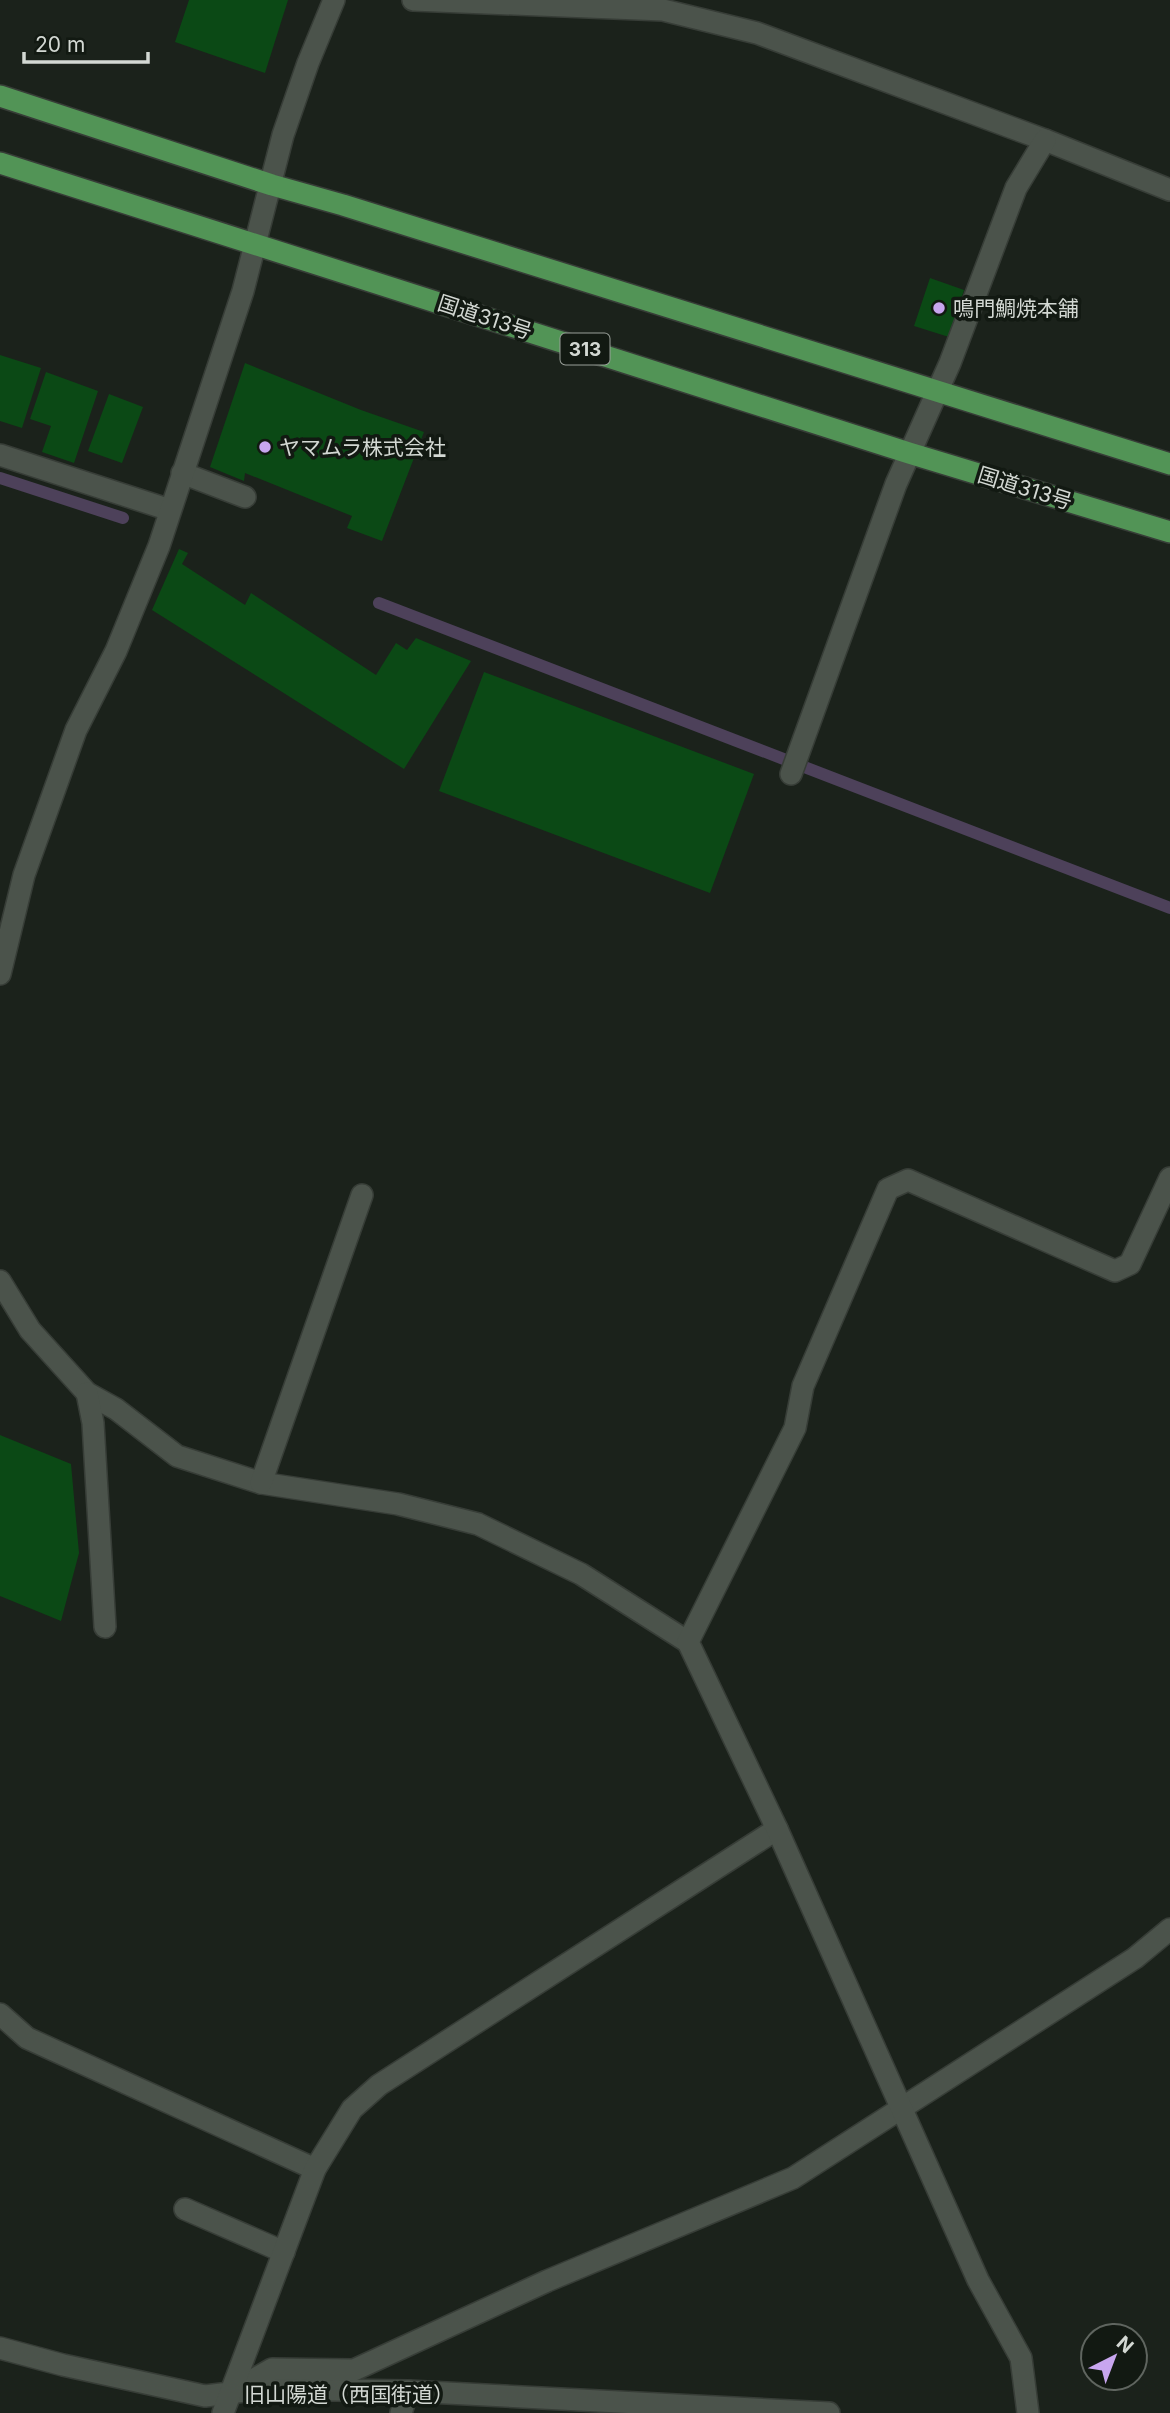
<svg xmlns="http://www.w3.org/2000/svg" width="1170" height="2413" font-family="Inter,'Noto Sans JP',sans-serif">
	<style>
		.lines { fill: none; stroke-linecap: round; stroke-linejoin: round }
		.stream { stroke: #4d415a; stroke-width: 12 }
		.building { fill: #0b4915 }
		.service-casing { stroke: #373d37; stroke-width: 24 }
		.minor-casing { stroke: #373d37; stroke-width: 24 }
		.trunk-casing { stroke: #373d37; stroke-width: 24 }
		.service { stroke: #4b534b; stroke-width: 21 }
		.minor { stroke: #4b534b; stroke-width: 21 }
		.trunk { stroke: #529456; stroke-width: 21 }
		.poi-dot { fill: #c8a6ef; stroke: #121912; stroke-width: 2.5 }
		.labels { text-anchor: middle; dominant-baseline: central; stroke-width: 7; stroke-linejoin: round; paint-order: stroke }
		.shield { fill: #121912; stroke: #999f99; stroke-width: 2 }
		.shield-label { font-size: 19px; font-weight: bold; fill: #d3d8d3 }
		.poi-label { font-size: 21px; fill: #d3d8d3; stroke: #121912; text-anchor: start }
		.street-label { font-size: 21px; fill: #d3d8d3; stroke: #121912 }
	</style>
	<rect width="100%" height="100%" fill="#1b221b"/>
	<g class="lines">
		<g class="stream">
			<polyline points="0,478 123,518"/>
			<polyline points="379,603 1170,908"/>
		</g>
	</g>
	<g class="building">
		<polygon points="189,0 288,0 265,73 175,42"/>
		<polygon points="930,278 964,290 949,337 914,326"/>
		<polygon points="0,355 41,368 22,428 0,421"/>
		<polygon points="245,363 361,410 424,432 382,541 347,528 352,516 245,473 244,481 210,467"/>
		<polygon points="46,372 98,391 74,463 42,452 51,426 30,419"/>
		<polygon points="109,394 143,407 122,463 88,451"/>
		<polygon points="179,549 188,553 182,564 245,605 251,593 376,675 396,643 407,650 416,638 471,661 404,769 152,610"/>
		<polygon points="484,672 754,774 710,893 439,791"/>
		<polygon points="0,1435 71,1464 79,1553 61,1621 0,1596"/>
	</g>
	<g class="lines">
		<defs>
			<polyline id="service" points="182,473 245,497"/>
			<g id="minor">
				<polyline points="413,0 663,10 757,33 1045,140 1170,190"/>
				<polyline points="0,455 170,510"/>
				<polyline points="791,774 896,484 950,363 1016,188 1045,140"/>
				<polyline points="0,974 24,875 76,730 116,651 159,546 243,291 283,135 308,63 334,0"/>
				<polyline points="0,1281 30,1330 87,1393 116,1409 177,1456 261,1483 398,1504 478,1524 581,1574 688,1642"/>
				<polyline points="87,1393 93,1423 105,1627"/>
				<polyline points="261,1483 362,1195"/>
				<polyline points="0,2014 27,2038 315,2169"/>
				<polyline points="185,2209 284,2252"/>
				<polyline points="0,2348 63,2365 205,2396 262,2389 408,2391 829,2413"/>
				<polyline points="230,2393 272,2369 354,2370 547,2281 793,2178 1135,1958 1170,1929"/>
				<polyline points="223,2413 315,2169 352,2109 379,2085 777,1829"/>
				<polyline points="401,2413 408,2391"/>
				<polyline points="1028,2413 1021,2358 978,2280 777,1829 688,1642 795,1428 803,1386 888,1189 908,1180 1115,1271 1130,1264 1170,1178"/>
			</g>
			<g id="trunk">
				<polyline points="0,96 272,185 343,205 1170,464"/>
				<polyline points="0,163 909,453 1170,532"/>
			</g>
		</defs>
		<use href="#service" class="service-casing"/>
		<use href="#minor" class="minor-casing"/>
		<use href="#trunk" class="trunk-casing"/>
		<use href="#service" class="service"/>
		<use href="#minor" class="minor"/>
		<use href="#trunk" class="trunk"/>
	</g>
	<g class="poi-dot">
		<circle cx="939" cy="308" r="7"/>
		<circle cx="265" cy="447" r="7"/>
	</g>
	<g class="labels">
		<rect class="shield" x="560.5" y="333.5" width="49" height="31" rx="5"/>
		<g class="shield-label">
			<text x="585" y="349">313</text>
		</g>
		<g class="poi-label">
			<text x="953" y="308">鳴門鯛焼本舗</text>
			<text x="279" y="447">ヤマムラ株式会社</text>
		</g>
		<g class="street-label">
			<text transform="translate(485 317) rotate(18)">国道313号</text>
			<text transform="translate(1025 488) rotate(17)">国道313号</text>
			<text x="349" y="2394">旧山陽道（西国街道）</text>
		</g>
	</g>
	<g transform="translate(1114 2357) rotate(42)"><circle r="33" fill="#121912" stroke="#5f655f" stroke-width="2"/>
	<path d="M0-5L12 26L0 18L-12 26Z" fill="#c8a6ef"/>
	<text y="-10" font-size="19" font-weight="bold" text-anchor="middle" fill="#d3d8d3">N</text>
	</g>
	<path d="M24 52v10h124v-10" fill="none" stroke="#d3d8d3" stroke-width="3.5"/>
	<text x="35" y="52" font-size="21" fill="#d3d8d3" stroke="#121912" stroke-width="5" paint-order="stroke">20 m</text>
</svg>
